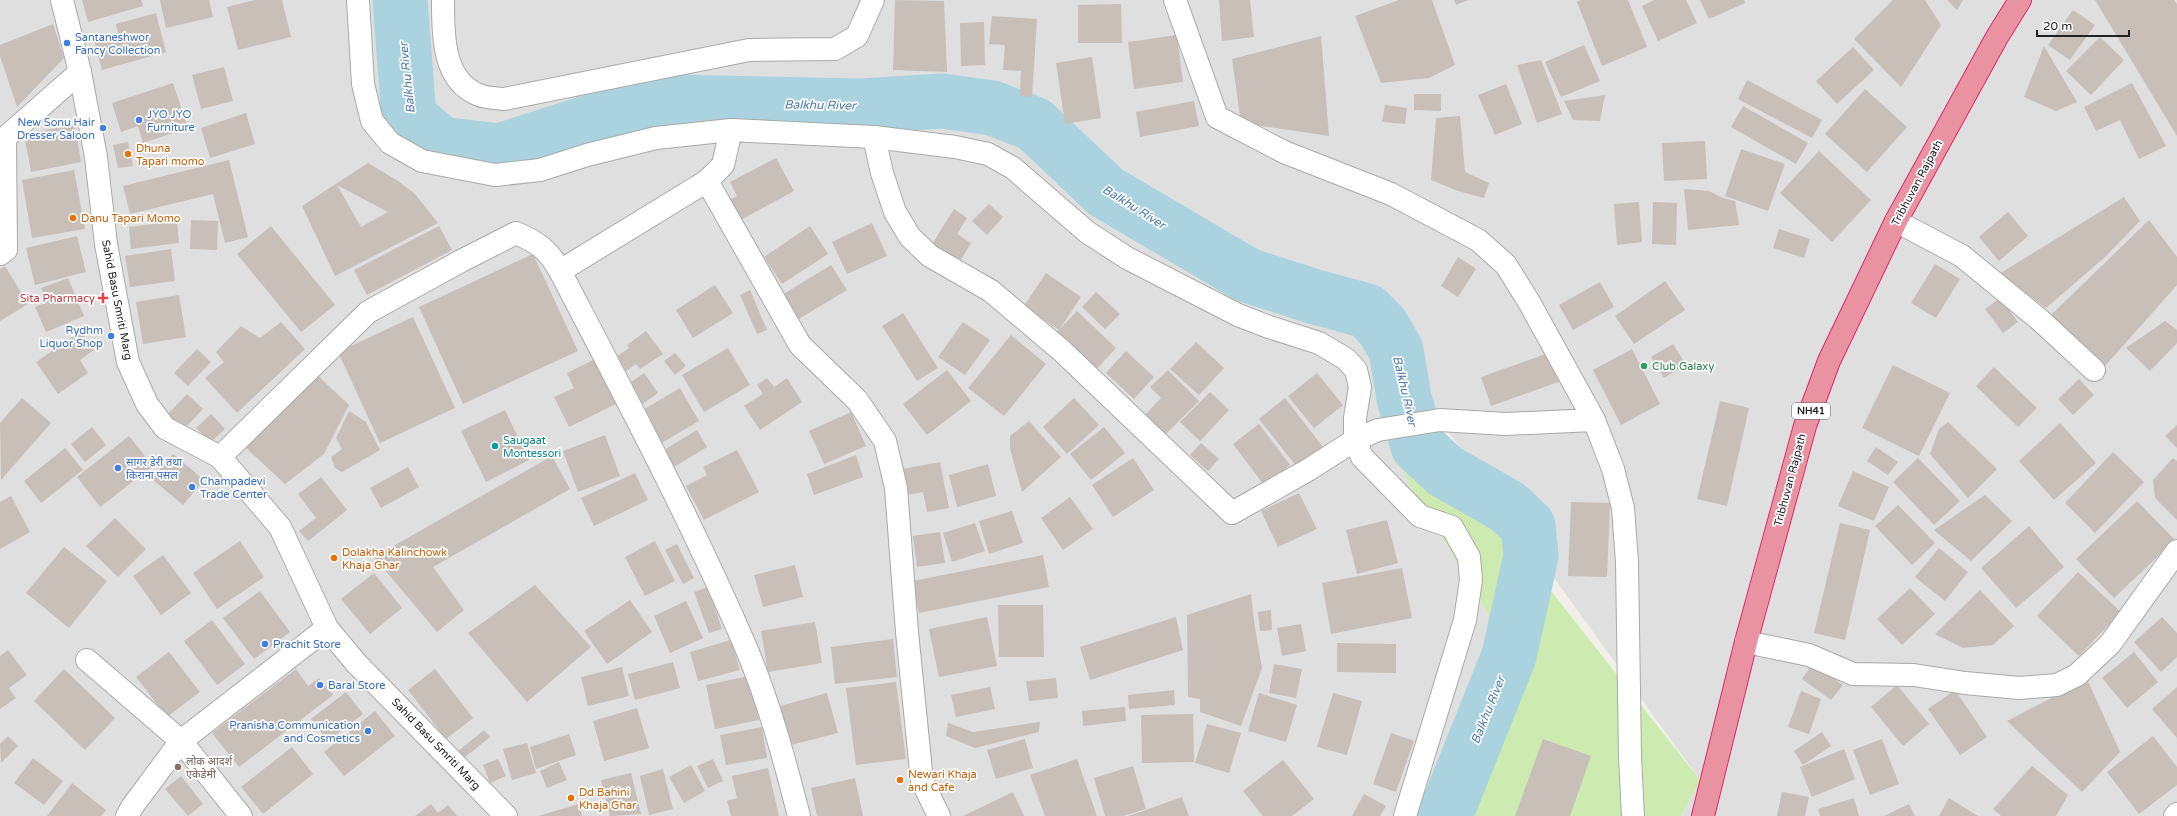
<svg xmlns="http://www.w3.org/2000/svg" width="2177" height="816" font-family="'Varela Round','Noto Sans Devanagari',sans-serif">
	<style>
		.residential { fill: #e0dfdf }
		.grass { fill: #cdebb0 }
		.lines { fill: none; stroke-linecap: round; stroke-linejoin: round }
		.river { stroke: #aad3df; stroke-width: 55 }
		.building { fill: #c7bfb8; fill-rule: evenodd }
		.minor-casing { stroke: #a9a9a9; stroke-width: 24 }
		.highway-casing { stroke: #dc2a67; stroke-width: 24 }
		.minor { stroke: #fff; stroke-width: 22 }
		.highway { stroke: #e892a2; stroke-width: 22 }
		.shop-dot { fill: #3f7fe0; stroke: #fff; stroke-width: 1.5 }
		.food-dot { fill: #e8710a; stroke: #fff; stroke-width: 1.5 }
		.health-dot { fill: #e0444e; stroke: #fff; stroke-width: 1.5 }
		.leisure-dot { fill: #2e9e5b; stroke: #fff; stroke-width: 1.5 }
		.culture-dot { fill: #0f9aa8; stroke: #fff; stroke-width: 1.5 }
		.education-dot { fill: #8d6e63; stroke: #fff; stroke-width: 1.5 }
		.labels { text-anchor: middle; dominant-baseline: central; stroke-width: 3.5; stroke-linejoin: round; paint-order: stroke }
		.shield { fill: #fff; stroke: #646464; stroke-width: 1 }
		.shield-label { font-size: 10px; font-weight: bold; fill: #222 }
		.shop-label { font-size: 11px; fill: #366cbe; stroke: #fff; text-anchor: start }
		.food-label { font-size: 11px; fill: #c56008; stroke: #fff; text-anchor: start }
		.street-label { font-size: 11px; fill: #222; stroke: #fff }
		.health-label { font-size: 11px; fill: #be3a42; stroke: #fff; text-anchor: end }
		.leisure-label { font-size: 11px; fill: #27864d; stroke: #fff; text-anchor: start }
		.culture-label { font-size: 11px; fill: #0d838f; stroke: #fff; text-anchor: start }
		.education-label { font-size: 11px; fill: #785e54; stroke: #fff; text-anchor: start }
		.water-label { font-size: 12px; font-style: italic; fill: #4a7aab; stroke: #fff }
	</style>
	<rect width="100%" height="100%" fill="#f2efe9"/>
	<polygon class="residential" points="0,0 2177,0 2177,816 1681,816 1700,780 1440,420 1410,413 1405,477 1500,633 1471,816 0,816"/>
	<polygon class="grass" points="1410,412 1700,780 1681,816 1471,816 1500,633 1405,477"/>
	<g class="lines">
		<polyline class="river" points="400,0 409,117 441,144 499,151 612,115 673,102 861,106 942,101 992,108 1034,124 1106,192 1247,275 1312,296 1367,311 1382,326 1396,350 1404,398 1418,446 1445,471 1508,507 1528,526 1531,556 1509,656 1445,816"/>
	</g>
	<g class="building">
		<polygon points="82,0 141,0 143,6 88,22"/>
		<polygon points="160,0 209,0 213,17 166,28"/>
		<polygon points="255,0 282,0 291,37 238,50 227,7"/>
		<polygon points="895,0 944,1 947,72 893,70"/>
		<polygon points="1219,0 1250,0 1254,37 1222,41"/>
		<polygon points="1399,0 1432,0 1455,65 1429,78 1381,83 1355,16"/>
		<polygon points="1454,0 1469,0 1456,5"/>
		<polygon points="1581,0 1628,0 1647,47 1602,66 1577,2"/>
		<polygon points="1654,0 1686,0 1697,23 1658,41 1642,6"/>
		<polygon points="1700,0 1744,0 1745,3 1709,19"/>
		<polygon points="1893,0 1925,0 1941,25 1901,87 1854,39"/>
		<polygon points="1947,0 1963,0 1957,10"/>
		<polygon points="2095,0 2174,0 2177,4 2177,136"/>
		<polygon points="1121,4 1122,43 1078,43 1078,5"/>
		<polygon points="2073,10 2095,25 2070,60 2048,45"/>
		<polygon points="156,13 166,52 102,70 94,40 118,33 116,24"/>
		<polygon points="992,16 1037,19 1032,97 1020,96 1021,71 1003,70 1005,45 989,44"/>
		<polygon points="984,22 985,65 961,66 960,23"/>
		<polygon points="53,24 64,58 17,107 0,56 0,45"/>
		<polygon points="1177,35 1183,82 1134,89 1128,42"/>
		<polygon points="1321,36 1329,136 1241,123 1232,59"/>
		<polygon points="2100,37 2124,60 2091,95 2066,71"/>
		<polygon points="1584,45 1600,81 1561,97 1545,62"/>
		<polygon points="2044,46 2077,102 2056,111 2024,97"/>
		<polygon points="1853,47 1874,70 1837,104 1816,81"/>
		<polygon points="1092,57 1101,118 1065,124 1056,63"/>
		<polygon points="1541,60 1562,114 1537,123 1517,65"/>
		<polygon points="224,67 233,101 201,109 192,75"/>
		<polygon points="1747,80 1822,120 1812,138 1738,99"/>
		<polygon points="173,83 188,128 143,143 138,126 121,132 112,103"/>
		<polygon points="2132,83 2166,146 2139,159 2120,120 2096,131 2084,107"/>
		<polygon points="1506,84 1522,124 1495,135 1478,95"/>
		<polygon points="1865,89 1907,127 1867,172 1825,134"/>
		<polygon points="1414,94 1441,94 1441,111 1414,110"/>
		<polygon points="1605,95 1600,121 1573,120 1564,101"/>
		<polygon points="1194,101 1199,126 1140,137 1136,112"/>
		<polygon points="1385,105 1407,108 1405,124 1382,122"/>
		<polygon points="1743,106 1808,143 1796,164 1731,127"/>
		<polygon points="246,113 255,144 210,158 201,128"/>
		<polygon points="1460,116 1465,172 1489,183 1484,198 1458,191 1431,180 1436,118"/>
		<polygon points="75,125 81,162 31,172 24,134"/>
		<polygon points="1705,141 1707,179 1664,181 1662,143"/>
		<polygon points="128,142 133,166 118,168 113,145"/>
		<polygon points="1741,149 1785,164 1768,211 1725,196"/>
		<polygon points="1819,151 1871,200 1832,242 1780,193"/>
		<polygon points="776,158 794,191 739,221 728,201 737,196 730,182"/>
		<polygon points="229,160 248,237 225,243 213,194 130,214 123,186"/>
		<path d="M 368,163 L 398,181 L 415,194 L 438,223 L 335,276 L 302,206 ZM 337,185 L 388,212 L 361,227 Z"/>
		<polygon points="74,170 85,229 32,238 22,180"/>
		<polygon points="1684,189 1709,191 1723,198 1735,201 1739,225 1688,230"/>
		<polygon points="2124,197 2140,221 2105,257 2046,308 1999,274"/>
		<polygon points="1639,202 1642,242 1617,245 1614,204"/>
		<polygon points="1653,202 1677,203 1676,245 1652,244"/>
		<polygon points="989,204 1003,217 987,235 972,221"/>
		<polygon points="954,209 967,218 957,234 971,243 957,266 929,249"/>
		<polygon points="2008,212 2028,236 1999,261 1979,237"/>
		<polygon points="191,220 218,221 217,250 190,249"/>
		<polygon points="2149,220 2177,257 2177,285 2105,366 2050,316"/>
		<polygon points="177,221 179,243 131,249 129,227"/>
		<polygon points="872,223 887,256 847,274 832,242"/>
		<polygon points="271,226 335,305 301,332 237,254"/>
		<polygon points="439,226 452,250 367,295 354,270"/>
		<polygon points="810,226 828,254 782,284 764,257"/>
		<polygon points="1779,229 1810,239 1804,258 1773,248"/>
		<polygon points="77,236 86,272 35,285 26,248"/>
		<polygon points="171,249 175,281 130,287 125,256"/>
		<polygon points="533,254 578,351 463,404 419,307"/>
		<polygon points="1458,257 1476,269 1458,297 1441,286"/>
		<polygon points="1935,264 1960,279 1936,318 1911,303"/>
		<polygon points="831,265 847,290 797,320 782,295"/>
		<polygon points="5,266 28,304 0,321 0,269"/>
		<polygon points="1046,273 1081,297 1059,330 1024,306"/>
		<polygon points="68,278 84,316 46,332 35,307 47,302 41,288"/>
		<polygon points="1665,281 1685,310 1634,344 1615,316"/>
		<polygon points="1600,282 1614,307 1573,330 1559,305"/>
		<polygon points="715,285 733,313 693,338 676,310"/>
		<polygon points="750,290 767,330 757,334 740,295"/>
		<polygon points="1096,292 1120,314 1105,329 1082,307"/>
		<polygon points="179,295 186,337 143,344 136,302"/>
		<polygon points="2000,298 2018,322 2003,333 1985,309"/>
		<polygon points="1077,311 1116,348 1093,373 1053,336"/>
		<polygon points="903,313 938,368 917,381 882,326"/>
		<polygon points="413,317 455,408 380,443 338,352"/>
		<polygon points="2165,321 2177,330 2177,343 2150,371 2126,348"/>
		<polygon points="281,322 305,349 237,413 205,378 224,362 216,352 241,326 260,338"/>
		<polygon points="963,322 990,340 965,375 938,357"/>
		<polygon points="81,331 94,350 80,360 88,373 58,394 36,362"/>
		<polygon points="646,331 663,354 640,369 636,364 626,371 616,357 629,348 627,345"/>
		<polygon points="1011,335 1046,364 1004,416 968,388"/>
		<polygon points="1196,342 1224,368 1199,395 1170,369"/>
		<polygon points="1673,344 1686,365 1664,378 1651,357"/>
		<polygon points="728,348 750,385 704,412 682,375"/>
		<polygon points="197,349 211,362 188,386 174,373"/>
		<polygon points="1632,349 1660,404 1621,425 1593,370"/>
		<polygon points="1126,351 1154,377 1134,399 1106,373"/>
		<polygon points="1551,352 1561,381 1491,406 1481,377"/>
		<polygon points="675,353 686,366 675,375 664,361"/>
		<polygon points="595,359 616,404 569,427 554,397 574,388 567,373"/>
		<polygon points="1893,365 1950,393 1919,456 1862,428"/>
		<polygon points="1994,367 2037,408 2018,427 1976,386"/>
		<polygon points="947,370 971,401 927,435 903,404"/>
		<polygon points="1168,370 1199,401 1164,436 1144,416 1161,398 1150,387"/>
		<polygon points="644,373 658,393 638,407 624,387"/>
		<polygon points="1317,373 1343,405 1314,428 1288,396"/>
		<polygon points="316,374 349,405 324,454 285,484 245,447"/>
		<polygon points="767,378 774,387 787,378 802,402 760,430 744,406 763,394 757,385"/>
		<polygon points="2079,379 2094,395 2073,415 2058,399"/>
		<polygon points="680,388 699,421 660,444 641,411"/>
		<polygon points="1210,392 1229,410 1200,441 1180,422"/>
		<polygon points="187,394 203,409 182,431 166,416"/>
		<polygon points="22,398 51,423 1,480 0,423"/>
		<polygon points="1074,398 1099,425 1067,454 1043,427"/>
		<polygon points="1285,398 1323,447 1297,467 1259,419"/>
		<polygon points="1720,401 1749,408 1727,506 1697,499"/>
		<polygon points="505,410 529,460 486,482 461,431"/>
		<polygon points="349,411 366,422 380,450 342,472 335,468 331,457 342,449 336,438"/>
		<polygon points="851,412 866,446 824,464 809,431"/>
		<polygon points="211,414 225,429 211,442 196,428"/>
		<polygon points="1029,421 1061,457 1022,492 1010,449 1010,436"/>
		<polygon points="1948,422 1997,469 1968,498 1930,454 1939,429"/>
		<polygon points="2060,423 2096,463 2054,500 2019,461"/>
		<polygon points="1259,424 1290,465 1264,485 1233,444"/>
		<polygon points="2177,425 2177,448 2165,436"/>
		<polygon points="92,427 106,445 85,462 71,444"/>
		<polygon points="1104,427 1125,453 1091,480 1070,454"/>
		<polygon points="697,430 707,447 674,467 664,450"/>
		<polygon points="605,435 620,476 578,492 563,451"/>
		<polygon points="129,436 153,466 100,507 77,477"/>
		<polygon points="1201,443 1219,459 1208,471 1190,455"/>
		<polygon points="1876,447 1898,462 1888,475 1867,461"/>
		<polygon points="65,448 83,470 41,503 24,481"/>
		<polygon points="737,450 759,492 704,520 686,486 707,475 703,467"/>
		<polygon points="2113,452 2144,482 2095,533 2065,503"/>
		<polygon points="173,454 204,480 183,505 152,479"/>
		<polygon points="856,455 863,477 814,495 807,474"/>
		<polygon points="552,456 570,489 433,567 464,610 437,632 374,557"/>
		<polygon points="1133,458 1154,490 1113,517 1092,485"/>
		<polygon points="1918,458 1960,501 1934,525 1893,482"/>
		<polygon points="2173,458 2177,461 2177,520 2155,498 2153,480"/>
		<polygon points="940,462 949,508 927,512 923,492 907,495 902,469"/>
		<polygon points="988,464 996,496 957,507 949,475"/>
		<polygon points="408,467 419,487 381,508 370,488"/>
		<polygon points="1853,471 1889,487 1874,521 1838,506"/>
		<polygon points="635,473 648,500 594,526 581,498"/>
		<polygon points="321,477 347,510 308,541 299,531 316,518 298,494"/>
		<polygon points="1299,493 1317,529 1278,547 1261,511"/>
		<polygon points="1985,495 2012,521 1971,561 1934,530"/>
		<polygon points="11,496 30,532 0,549 0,502"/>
		<polygon points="1070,497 1093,529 1063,550 1041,518"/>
		<polygon points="2137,501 2175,540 2114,598 2076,559"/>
		<polygon points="1571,502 1610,503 1607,577 1568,576"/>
		<polygon points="1898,505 1935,543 1912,565 1875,526"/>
		<polygon points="1012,511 1023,543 989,554 979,521"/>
		<polygon points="115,518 146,549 118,577 86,546"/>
		<polygon points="1387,520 1398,563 1357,574 1346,530"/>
		<polygon points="975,523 985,551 952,562 943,533"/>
		<polygon points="1840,523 1870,530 1845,640 1814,633"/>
		<polygon points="2029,526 2064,567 2016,608 1981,568"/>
		<polygon points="940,532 945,563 917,567 913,536"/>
		<polygon points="240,541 264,577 217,609 193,573"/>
		<polygon points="655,541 675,581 645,596 625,557"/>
		<polygon points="677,544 694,578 683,584 665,550"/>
		<polygon points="64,547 107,581 69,628 26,593"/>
		<polygon points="1939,548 1968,572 1945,601 1915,577"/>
		<polygon points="163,555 191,593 161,615 133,576"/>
		<polygon points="1043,555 1049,587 919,613 913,581"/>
		<polygon points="795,565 803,597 763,607 754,575"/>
		<polygon points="1402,568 1412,618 1331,634 1322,583"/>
		<polygon points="2078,572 2121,612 2079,656 2037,616"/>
		<polygon points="374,573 402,608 370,634 341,599"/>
		<polygon points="535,585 591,647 527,702 468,633"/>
		<polygon points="708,587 722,629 709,633 694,592"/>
		<polygon points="1910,588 1935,614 1902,645 1877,619"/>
		<polygon points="1980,590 2014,626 1993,645 1963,648 1935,634"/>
		<polygon points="260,591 290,632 254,659 223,618"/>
		<polygon points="1251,594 1255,628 1262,668 1241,726 1200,712 1200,699 1188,697 1187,615"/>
		<polygon points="630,600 652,632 607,664 584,631"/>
		<polygon points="686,601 703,638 670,653 654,616"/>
		<polygon points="998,605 1043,605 1044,657 999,657"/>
		<polygon points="1271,610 1272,630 1260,631 1258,612"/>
		<polygon points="987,617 997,666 939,677 929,629"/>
		<polygon points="1176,617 1183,650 1090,680 1080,647"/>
		<polygon points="2162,617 2177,633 2177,657 2161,672 2134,642"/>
		<polygon points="212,620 245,664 217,685 184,641"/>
		<polygon points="815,622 822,663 768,672 761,631"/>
		<polygon points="1301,624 1306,651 1282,656 1277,628"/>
		<polygon points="893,639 897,677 835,684 831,647"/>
		<polygon points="731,640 740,670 698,681 690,652"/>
		<polygon points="1337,643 1396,644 1396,673 1337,672"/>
		<polygon points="8,650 27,675 9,688 16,698 0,709 0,656"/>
		<polygon points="169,652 200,692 167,717 136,677"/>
		<polygon points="2134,652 2158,682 2127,708 2102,678"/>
		<polygon points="673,662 680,688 635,700 628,674"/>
		<polygon points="1813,663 1843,685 1831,700 1802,679"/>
		<polygon points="1274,664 1302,669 1296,698 1269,693"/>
		<polygon points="622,667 629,696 588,706 581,677"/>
		<polygon points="64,669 115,718 85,750 34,701"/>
		<polygon points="296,669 308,686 319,678 333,695 239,767 212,733"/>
		<polygon points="435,669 473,718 446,739 408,690"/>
		<polygon points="749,676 759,720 715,729 706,685"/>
		<polygon points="1056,678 1058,698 1029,701 1026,681"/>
		<polygon points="2087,679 2120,752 2082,792 2007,721"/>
		<polygon points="896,682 906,759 856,765 846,688"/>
		<polygon points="1897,685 1929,724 1903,746 1871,707"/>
		<polygon points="990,687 995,709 956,717 951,695"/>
		<polygon points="2177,687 2177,738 2152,709"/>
		<polygon points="1174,690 1175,705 1129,709 1128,695"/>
		<polygon points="1955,690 1987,737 1960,755 1928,709"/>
		<polygon points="1801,691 1821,699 1809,734 1788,727"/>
		<polygon points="346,692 363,714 328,741 311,719"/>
		<polygon points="827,693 838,733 791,745 780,706"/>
		<polygon points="1259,693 1297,705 1286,742 1248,731"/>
		<polygon points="1333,693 1362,701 1347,755 1317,747"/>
		<polygon points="1125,707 1126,721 1083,726 1082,711"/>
		<polygon points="637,708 649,748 604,761 593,721"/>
		<polygon points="375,711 395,736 344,776 324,752"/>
		<polygon points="1193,714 1194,762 1142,763 1141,715"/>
		<polygon points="1040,722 1039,732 975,748 946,736 948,723 973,732"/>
		<polygon points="1207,724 1241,733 1229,773 1195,763"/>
		<polygon points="762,727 767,758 726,765 720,735"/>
		<polygon points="484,730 490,737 463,759 457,752"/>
		<polygon points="1822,732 1831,746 1803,765 1794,751"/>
		<polygon points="1391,733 1414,741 1396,792 1373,784"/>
		<polygon points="569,734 576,755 536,769 530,747"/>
		<polygon points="8,736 18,746 1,763 0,744"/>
		<polygon points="2153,736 2177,767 2177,785 2139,814 2107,772"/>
		<polygon points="1025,739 1033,768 996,779 987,750"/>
		<polygon points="1543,739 1591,756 1570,816 1515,816"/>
		<polygon points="1882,739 1899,784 1870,795 1853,750"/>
		<polygon points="527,743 536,773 512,780 503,749"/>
		<polygon points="292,747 313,774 263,814 241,787"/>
		<polygon points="1844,749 1855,779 1812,797 1800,767"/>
		<polygon points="33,758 63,781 44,805 14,783"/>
		<polygon points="498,759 506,776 490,783 483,765"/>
		<polygon points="713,759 723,781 708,788 697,766"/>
		<polygon points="1077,759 1097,816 1045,816 1030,775"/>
		<polygon points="1283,760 1314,799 1292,816 1263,816 1243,791"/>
		<polygon points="559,762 567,780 547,788 540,771"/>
		<polygon points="691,765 705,791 684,803 669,777"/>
		<polygon points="1133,766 1146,809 1123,816 1105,816 1094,778"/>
		<polygon points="2032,766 2068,795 2056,816 2001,816 1993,809"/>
		<polygon points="768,768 779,816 731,816 727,801 737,798 732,776"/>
		<polygon points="663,769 673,809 649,815 640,776"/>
		<polygon points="631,773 641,814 610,816 601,780"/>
		<polygon points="181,776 203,804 188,816 165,789"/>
		<polygon points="855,778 863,816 817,816 811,788"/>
		<polygon points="72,783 106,810 101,816 47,816"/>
		<polygon points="1013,792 1024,816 963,816"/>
		<polygon points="1782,792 1809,797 1805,816 1777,816"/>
		<polygon points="1364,794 1386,806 1380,816 1352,816"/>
		<polygon points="1182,797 1189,816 1128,816 1143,811"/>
		<polygon points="1854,798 1859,816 1820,816 1818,809"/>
		<polygon points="1949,798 1978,816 1939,816"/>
		<polygon points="431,804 438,813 448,805 457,816 415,816"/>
		<polygon points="579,804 582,816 538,816"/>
		<polygon points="1909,804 1915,816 1884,816"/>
	</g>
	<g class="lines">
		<defs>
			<g id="minor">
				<polyline points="62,0 80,72 96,157 106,244 128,362 147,404 165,428 220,457 280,527 327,628 356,663 506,816"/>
				<polyline points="358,0 363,84 372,121 390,143 422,161 495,175 540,170 587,155 656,138 731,130"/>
				<path d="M 443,0 C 443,33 442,81 479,95 C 486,98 496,98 504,99 L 749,50 L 835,49 L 857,36 L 873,0"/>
				<polyline points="1175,0 1217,117 1284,152 1391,194 1478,240 1506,265 1529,302 1594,420 1613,469 1623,508 1627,562 1630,757 1633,816"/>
				<polyline points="874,137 955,147 988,154 1013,168 1087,232 1127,258 1238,315 1269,327 1319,343 1346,359 1356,370 1360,387 1355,418 1355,440 1362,457 1420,516 1452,527 1469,557 1471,580 1465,620 1405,816"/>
				<polyline points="707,181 800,345 857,400 885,441 896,488 907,632 922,781 939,816"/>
				<polyline points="1896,221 1962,256 2040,320 2094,370"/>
				<polyline points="0,254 6,250 5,138 80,72"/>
				<polyline points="560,271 707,181 723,165 731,130 874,137 882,173 895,212 910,237 930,256 991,291 1062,351 1232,513 1308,470 1355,440 1378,430 1440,420 1505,424 1594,420"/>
				<path d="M 220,457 L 368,312 L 461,261 L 516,233 C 538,242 549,251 560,271 C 624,394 689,516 744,643 C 768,698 784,758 799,816"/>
				<polyline points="1746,642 1809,655 1853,674 1914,675 1965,683 2019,688 2057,685 2077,675 2110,644 2177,551"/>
				<polyline points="87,660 181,741 241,816"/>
				<polyline points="127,816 132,807 181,741 327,628"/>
				<polyline points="2175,816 2177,814"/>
			</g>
			<polyline id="highway" points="1703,816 1746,642 1805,426 1829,361 1896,221 1997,37 2020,0"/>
		</defs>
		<use href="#minor" class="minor-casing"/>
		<use href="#highway" class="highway-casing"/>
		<use href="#minor" class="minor"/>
		<use href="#highway" class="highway"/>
	</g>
	<g class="shop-dot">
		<circle cx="67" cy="43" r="4"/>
		<circle cx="139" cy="120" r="4"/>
		<circle cx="103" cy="128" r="4"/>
		<circle cx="111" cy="336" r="4"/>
		<circle cx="118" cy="468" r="4"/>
		<circle cx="192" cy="487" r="4"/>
		<circle cx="265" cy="644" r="4"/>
		<circle cx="320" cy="685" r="4"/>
		<circle cx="368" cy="731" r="4"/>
	</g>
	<g class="food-dot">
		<circle cx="128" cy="154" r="4"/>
		<circle cx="73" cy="218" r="4"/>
		<circle cx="334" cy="558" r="4"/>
		<circle cx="900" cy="780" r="4"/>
		<circle cx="571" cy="798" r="4"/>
	</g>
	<path class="health-dot" d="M101 292h4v4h4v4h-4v4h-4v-4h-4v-4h4z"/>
	<circle class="leisure-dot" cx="1644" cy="366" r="4"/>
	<circle class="culture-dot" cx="495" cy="446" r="4"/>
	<circle class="education-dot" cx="178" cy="767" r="4"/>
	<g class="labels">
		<rect class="shield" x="1792" y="403" width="38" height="16" rx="3"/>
		<g class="shield-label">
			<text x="1811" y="411">NH41</text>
		</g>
		<g class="shop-label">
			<text x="75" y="37">Santaneshwor<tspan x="75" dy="13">Fancy Collection</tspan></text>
			<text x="147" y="114">JYO JYO<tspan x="147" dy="13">Furniture</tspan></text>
			<text x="95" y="122" text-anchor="end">New Sonu Hair<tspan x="95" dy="13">Dresser Saloon</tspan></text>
			<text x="103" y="330" text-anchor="end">Rydhm<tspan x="103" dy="13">Liquor Shop</tspan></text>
			<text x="126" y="462">सागर डेरी तथा<tspan x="126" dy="13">किराना पसल</tspan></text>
			<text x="200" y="481">Champadevi<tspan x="200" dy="13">Trade Center</tspan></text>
			<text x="273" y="644">Prachit Store</text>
			<text x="328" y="685">Baral Store</text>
			<text x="360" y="725" text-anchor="end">Pranisha Communication<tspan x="360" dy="13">and Cosmetics</tspan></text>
		</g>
		<g class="food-label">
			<text x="136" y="148">Dhuna<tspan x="136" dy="13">Tapari momo</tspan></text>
			<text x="81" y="218">Danu Tapari Momo</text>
			<text x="342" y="552">Dolakha Kalinchowk<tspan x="342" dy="13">Khaja Ghar</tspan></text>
			<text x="908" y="774">Newari Khaja<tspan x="908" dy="13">and Cafe</tspan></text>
			<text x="579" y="792">Dd Bahini<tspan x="579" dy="13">Khaja Ghar</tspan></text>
		</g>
		<g class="street-label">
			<text transform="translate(1917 183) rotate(-62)">Tribhuvan Rajpath</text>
			<text transform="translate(117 300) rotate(79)">Sahid Basu Smriti Marg</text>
			<text transform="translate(1790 480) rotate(-75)">Tribhuvan Rajpath</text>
			<text transform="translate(436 744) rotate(46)">Sahid Basu Smriti Marg</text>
		</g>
		<g class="health-label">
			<text x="95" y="298">Sita Pharmacy</text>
		</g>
		<g class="leisure-label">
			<text x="1652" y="366">Club Galaxy</text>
		</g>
		<g class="culture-label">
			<text x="503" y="440">Saugaat<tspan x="503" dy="13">Montessori</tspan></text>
		</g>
		<g class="education-label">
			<text x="186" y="761">लोक आदर्श<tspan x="186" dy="13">एकेडेमी</tspan></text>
		</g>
		<g class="water-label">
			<text transform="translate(407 78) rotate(-96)">Balkhu River</text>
			<text transform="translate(820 105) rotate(1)">Balkhu River</text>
			<text transform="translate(1134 207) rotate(32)">Balkhu River</text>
			<text transform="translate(1405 391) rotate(77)">Balkhu River</text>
			<text transform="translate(1488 710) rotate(-68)">Balkhu River</text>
		</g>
	</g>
	<path d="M2037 30v6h92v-6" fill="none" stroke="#222222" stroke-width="2"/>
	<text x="2043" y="30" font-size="12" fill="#222222" stroke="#ffffff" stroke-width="3" paint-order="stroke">20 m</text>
</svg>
